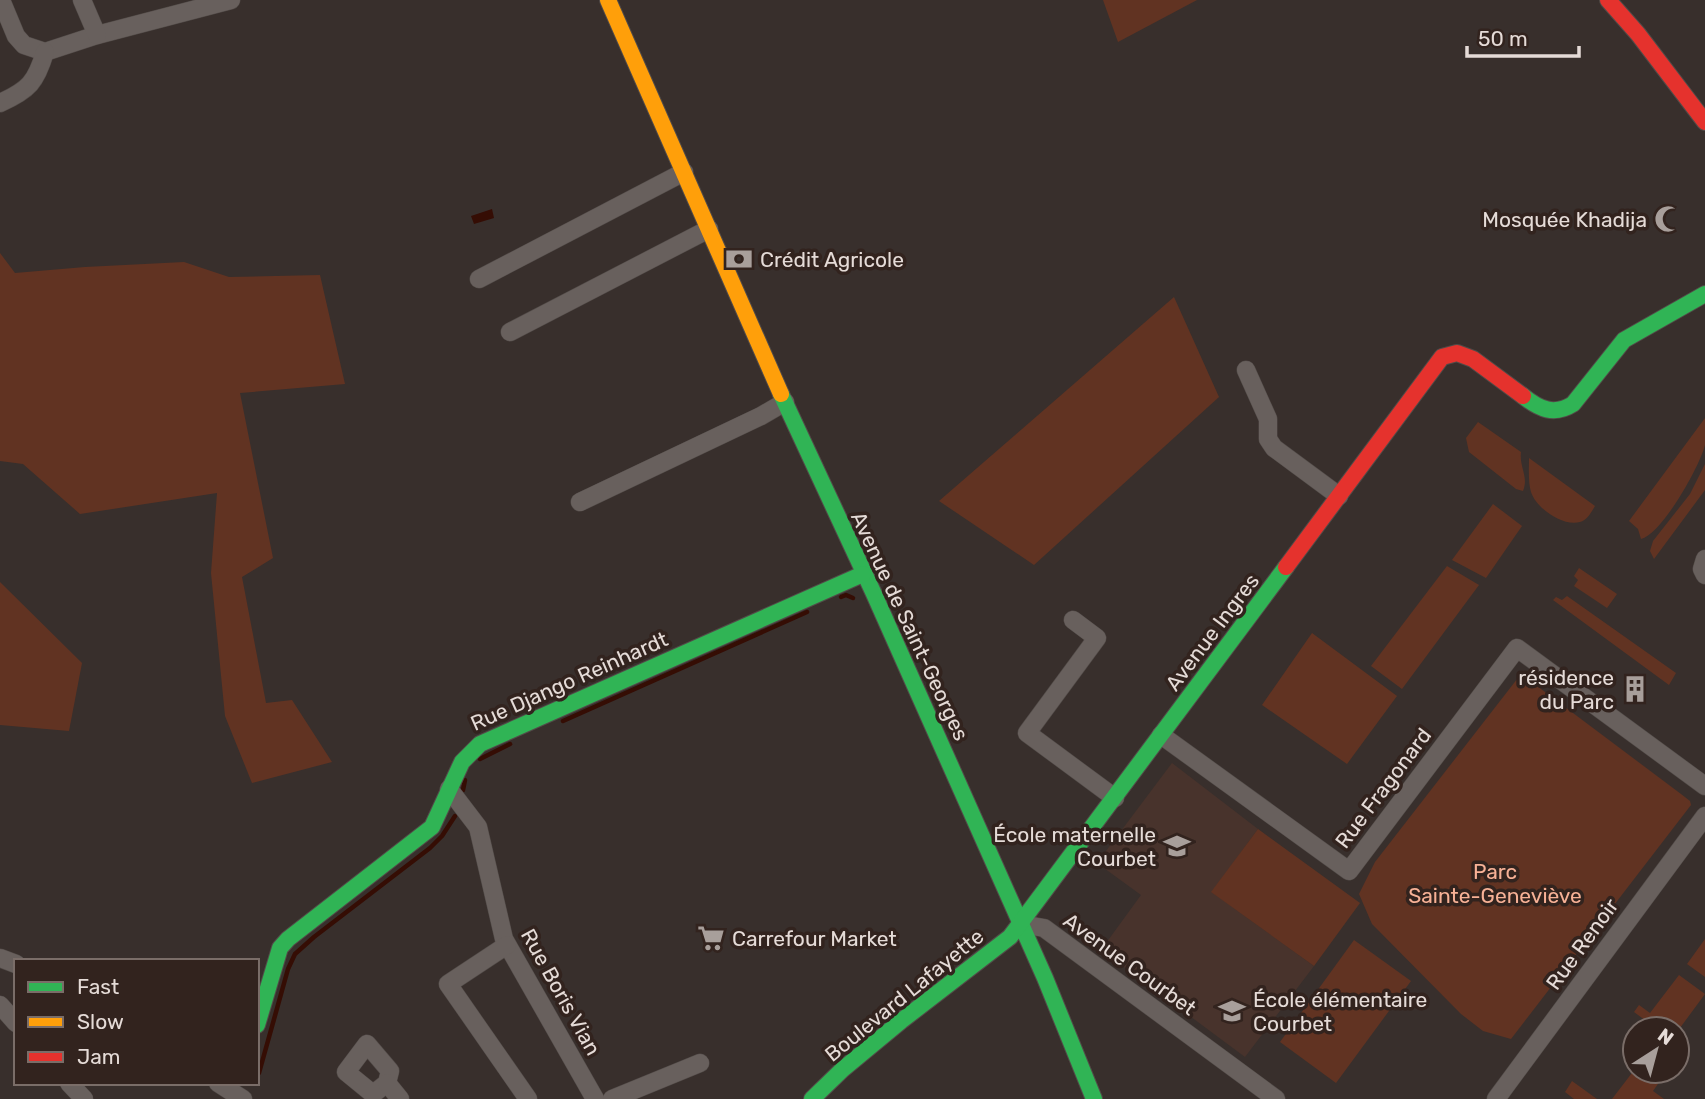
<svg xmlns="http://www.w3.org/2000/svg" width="1705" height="1099" font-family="Rubik,sans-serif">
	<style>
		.built { fill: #48332c }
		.green { fill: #613322 }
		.water { fill: #350d04 }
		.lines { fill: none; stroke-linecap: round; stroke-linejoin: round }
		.stream { stroke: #350d04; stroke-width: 4.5 }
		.street-casing { stroke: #524b48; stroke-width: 19 }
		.fast-casing { stroke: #524b48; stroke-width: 18 }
		.slow-casing { stroke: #524b48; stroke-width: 18 }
		.jam-casing { stroke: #524b48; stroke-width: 18 }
		.street { stroke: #68605d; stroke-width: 18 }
		.fast { stroke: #30b455; stroke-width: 16 }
		.slow { stroke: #ff9f0a; stroke-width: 16 }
		.jam { stroke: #e5322d; stroke-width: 16 }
		.labels { text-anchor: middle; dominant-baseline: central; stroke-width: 7; stroke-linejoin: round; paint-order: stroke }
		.poi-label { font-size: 21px; fill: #e5dbd7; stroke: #32231e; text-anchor: end }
		.street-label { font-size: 21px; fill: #e5dbd7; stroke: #32231e }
		.park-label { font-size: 21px; fill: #f7b196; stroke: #32231e }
	</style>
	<rect width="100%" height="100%" fill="#382f2c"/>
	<polygon class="built" points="1172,763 1258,829 1212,892 1314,966 1245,1057 1101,950 1141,895 1097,863"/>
	<g class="green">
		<polygon points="1103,0 1197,0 1118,42"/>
		<polygon points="0,253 15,273 85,267 184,262 229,277 320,275 345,384 240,393 273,558 242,577 266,703 292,700 332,762 252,783 225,716 211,573 217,493 80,514 23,464 0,461"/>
		<polygon points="1174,297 1219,397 1034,565 939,501"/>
		<path d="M 1705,418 C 1705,426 1705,437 1705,445 C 1700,466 1662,534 1641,539 L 1638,529 L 1629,521 Z"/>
		<path d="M 1478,422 L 1521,452 C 1519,467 1529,477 1523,491 L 1516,489 L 1469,452 L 1466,438 Z"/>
		<path d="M 1529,458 L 1595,506 C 1591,513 1587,520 1580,522 C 1563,527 1536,508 1531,492 C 1528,482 1529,468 1529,458 Z"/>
		<polygon points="1705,464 1705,490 1654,559 1650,551 1653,541 1690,494"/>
		<polygon points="1493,504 1522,526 1486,578 1452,560"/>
		<polygon points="1447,566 1479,585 1402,689 1371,666"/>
		<polygon points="1579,568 1617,594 1607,608 1574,586 1578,580 1574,576"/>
		<polygon points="0,582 82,663 69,731 0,725"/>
		<polygon points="1567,596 1676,673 1669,685 1553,600 1556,597 1562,600"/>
		<polygon points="1312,633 1397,696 1347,764 1262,705"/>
		<polygon points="1521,674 1681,794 1690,801 1691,805 1511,1039 1483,1031 1461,1014 1372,924 1359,894 1375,862"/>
		<polygon points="1258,829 1360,903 1314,966 1211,892"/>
		<polygon points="1705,939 1705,977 1687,964"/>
		<polygon points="1354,940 1411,981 1336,1083 1280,1042"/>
		<polygon points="1679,975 1705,994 1677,1032 1677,1029 1657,1029 1634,1012 1639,1005 1650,1013"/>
		<polygon points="1635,1069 1635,1071 1667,1071 1653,1091 1664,1099 1612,1099"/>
		<polygon points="1572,1081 1597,1099 1574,1099 1565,1092"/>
	</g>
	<polygon class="water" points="492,209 494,218 474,224 471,216"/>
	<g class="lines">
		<g class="stream">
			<polyline points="841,597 846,595 853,598"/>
			<polyline points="563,721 807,612"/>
			<polyline points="480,759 510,744"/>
			<polyline points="463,790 465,780"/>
			<polyline points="259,1073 288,969 295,954 314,937 430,848 442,836 455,816"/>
		</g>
		<defs>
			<g id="street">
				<polyline points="1,0 16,36 24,45 45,52 97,35 231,0"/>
				<polyline points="82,0 97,35"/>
				<path d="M 0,103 C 29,90 36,82 45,52"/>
				<polyline points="479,279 684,172"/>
				<polyline points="510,332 709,229"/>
				<polyline points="1246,370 1268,419 1268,439 1274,448 1339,496"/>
				<polyline points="580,502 761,416 785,402"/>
				<polyline points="1705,559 1702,569 1705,575"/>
				<polyline points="1073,620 1097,638 1027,733 1115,798"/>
				<polyline points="1161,735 1349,871 1517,648 1705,786"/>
				<polyline points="449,789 478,827 504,939 595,1099"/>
				<polyline points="1021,924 1044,928 1276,1099"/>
				<polyline points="507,945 448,984 528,1099"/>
				<polyline points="0,958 16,964"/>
				<polyline points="0,1005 16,1023"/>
				<polygon points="367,1044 390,1071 387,1083 373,1094 346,1072"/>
				<polyline points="69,1083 84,1099"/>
				<polyline points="218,1083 243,1099"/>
				<polyline points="387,1083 400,1099"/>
				<polyline points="612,1099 700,1063"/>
				<polyline points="1496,1099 1705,816"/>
			</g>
			<g id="fast">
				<polyline points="781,394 874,594 1045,978 1094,1099"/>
				<path d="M 1523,396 C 1539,409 1554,416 1573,404 L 1624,340 L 1705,294"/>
				<polyline points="257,1025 280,948 288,939 432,827 462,762 480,744 863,574"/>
				<polyline points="812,1099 843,1069 901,1021 1010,937 1286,567"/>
			</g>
			<polyline id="slow" points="608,0 781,394"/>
			<g id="jam">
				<polyline points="1608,0 1638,34 1705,122"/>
				<polyline points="1286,567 1442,357 1457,353 1473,359 1523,396"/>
			</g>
		</defs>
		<use href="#street" class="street-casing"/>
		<use href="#fast" class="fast-casing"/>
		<use href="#slow" class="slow-casing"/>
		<use href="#jam" class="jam-casing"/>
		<use href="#street" class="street"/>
		<use href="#fast" class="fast"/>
		<use href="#slow" class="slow"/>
		<use href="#jam" class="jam"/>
	</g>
	<defs>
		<symbol id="mosque-bare" viewBox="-9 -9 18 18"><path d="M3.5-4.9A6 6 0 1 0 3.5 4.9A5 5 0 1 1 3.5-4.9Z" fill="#a89f9b" stroke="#32231e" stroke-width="2.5" paint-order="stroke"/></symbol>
		<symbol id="bank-bare" viewBox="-9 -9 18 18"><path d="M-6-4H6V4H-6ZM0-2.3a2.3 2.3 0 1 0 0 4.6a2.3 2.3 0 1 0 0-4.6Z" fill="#a89f9b" stroke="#32231e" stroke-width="2.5" paint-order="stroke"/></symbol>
		<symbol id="building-bare" viewBox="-9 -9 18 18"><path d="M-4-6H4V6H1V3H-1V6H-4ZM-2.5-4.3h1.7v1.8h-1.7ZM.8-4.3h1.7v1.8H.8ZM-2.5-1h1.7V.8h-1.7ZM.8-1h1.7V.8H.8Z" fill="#a89f9b" stroke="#32231e" stroke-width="2.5" paint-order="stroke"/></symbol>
		<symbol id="school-bare" viewBox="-9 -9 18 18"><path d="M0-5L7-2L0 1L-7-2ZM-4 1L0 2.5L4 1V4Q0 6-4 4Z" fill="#a89f9b" stroke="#32231e" stroke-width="2.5" paint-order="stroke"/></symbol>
		<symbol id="supermarket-bare" viewBox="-9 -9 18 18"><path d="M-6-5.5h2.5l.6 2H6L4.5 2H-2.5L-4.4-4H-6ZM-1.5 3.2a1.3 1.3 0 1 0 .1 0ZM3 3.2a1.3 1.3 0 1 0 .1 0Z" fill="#a89f9b" stroke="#32231e" stroke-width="2.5" paint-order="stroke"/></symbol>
	</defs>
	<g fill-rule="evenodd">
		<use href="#mosque-bare" x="1649" y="200" width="38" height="38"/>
		<use href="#bank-bare" x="720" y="240" width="38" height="38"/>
		<use href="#building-bare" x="1616" y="670" width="38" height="38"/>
		<use href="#school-bare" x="1158" y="827" width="38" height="38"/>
		<use href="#supermarket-bare" x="692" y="919" width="38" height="38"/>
		<use href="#school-bare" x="1213" y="992" width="38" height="38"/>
	</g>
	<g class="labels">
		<g class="poi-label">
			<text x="1647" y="219">Mosquée Khadija</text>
			<text x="760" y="259" text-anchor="start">Crédit Agricole</text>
			<text x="1614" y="677">résidence<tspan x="1614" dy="24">du Parc</tspan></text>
			<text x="1156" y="834">École maternelle<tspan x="1156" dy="24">Courbet</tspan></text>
			<text x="732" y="938" text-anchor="start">Carrefour Market</text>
			<text x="1253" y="999" text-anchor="start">École élémentaire<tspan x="1253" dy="24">Courbet</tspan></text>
		</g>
		<g class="street-label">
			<text transform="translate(910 626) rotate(65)">Avenue de Saint-Georges</text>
			<text transform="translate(1212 632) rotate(-53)">Avenue Ingres</text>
			<text transform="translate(569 681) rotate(-24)">Rue Django Reinhardt</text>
			<text transform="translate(1383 788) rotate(-53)">Rue Fragonard</text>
			<text transform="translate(1582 944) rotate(-54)">Rue Renoir</text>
			<text transform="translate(1130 964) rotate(36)">Avenue Courbet</text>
			<text transform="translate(561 992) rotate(61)">Rue Boris Vian</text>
			<text transform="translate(904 995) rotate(-39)">Boulevard Lafayette</text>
		</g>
		<g class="park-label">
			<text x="1495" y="871">Parc<tspan x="1495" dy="24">Sainte-Geneviève</tspan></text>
		</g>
	</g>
	<rect x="14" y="959" width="245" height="126" fill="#32231e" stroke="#7a6d68" stroke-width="2"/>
	<rect x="28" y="982" width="35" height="10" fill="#30b455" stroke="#7a6d68" stroke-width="2"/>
	<text x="77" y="994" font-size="21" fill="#e5dbd7">Fast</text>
	<rect x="28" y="1017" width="35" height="10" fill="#ff9f0a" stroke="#7a6d68" stroke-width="2"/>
	<text x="77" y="1029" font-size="21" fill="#e5dbd7">Slow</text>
	<rect x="28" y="1052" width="35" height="10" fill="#e5322d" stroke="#7a6d68" stroke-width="2"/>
	<text x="77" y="1064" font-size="21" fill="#e5dbd7">Jam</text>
	<g transform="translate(1656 1050) rotate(36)"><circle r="33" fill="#32231e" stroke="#7a6d68" stroke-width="2"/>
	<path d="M0-5L12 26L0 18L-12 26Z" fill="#a89f9b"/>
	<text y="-10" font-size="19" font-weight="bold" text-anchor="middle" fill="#e5dbd7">N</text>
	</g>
	<path d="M1467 46v10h112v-10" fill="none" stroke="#e5dbd7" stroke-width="3.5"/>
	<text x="1478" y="46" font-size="21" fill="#e5dbd7" stroke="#32231e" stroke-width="5" paint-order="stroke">50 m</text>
</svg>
